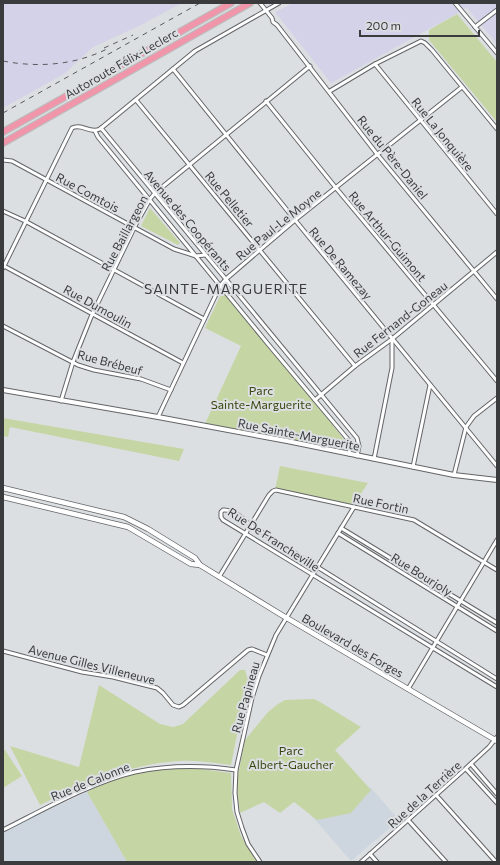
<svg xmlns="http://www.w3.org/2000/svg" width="500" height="865" font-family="Commissioner,sans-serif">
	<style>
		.industrial { fill: #d4d2e8 }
		.built { fill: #cdd6df }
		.green { fill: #c6d5a4 }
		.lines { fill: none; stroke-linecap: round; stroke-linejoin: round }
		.minor-casing { stroke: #636568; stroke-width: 5 }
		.tertiary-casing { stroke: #636568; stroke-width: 6 }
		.secondary-casing { stroke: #636568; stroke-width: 6 }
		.motorway-casing { stroke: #bcbcbd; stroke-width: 8 }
		.minor { stroke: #fff; stroke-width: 3 }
		.tertiary { stroke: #fff; stroke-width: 4 }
		.secondary { stroke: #fff; stroke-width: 4.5 }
		.motorway { stroke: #f196aa; stroke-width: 5.5 }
		.rail { stroke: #58595c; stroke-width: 1; stroke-dasharray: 5 5; stroke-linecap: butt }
		.labels { text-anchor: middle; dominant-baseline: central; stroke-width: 4; stroke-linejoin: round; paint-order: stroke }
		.street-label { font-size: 12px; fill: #3a3b3d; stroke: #dcdfe2 }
		.park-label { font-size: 12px; fill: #39450d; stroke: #dcdfe2 }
		.quarter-label { font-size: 14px; letter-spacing: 1px; fill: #3a3b3d; stroke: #dcdfe2 }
	</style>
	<rect width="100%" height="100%" fill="#dcdfe2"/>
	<g class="industrial">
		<polygon points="3,3 182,3 139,26 93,47 64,74 3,108"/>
		<polygon points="293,3 497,3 497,44 467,8 331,83 275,12"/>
	</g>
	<g class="built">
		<polygon points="370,787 399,820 351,861 289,790 354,803"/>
		<polygon points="87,792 127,862 3,862 3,831"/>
	</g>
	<g class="green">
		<polygon points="457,14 497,62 497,122 429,40 429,30"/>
		<polygon points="150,208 180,243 178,245 141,226"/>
		<polygon points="223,290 314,401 349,446 345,448 240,433 204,426 241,346 205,328"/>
		<polygon points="3,418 184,449 179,461 10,427 8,437 3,436"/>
		<polygon points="280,466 368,483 352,507 275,490"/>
		<path d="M 240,670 L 245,670 L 248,680 L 231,765 C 214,763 196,760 179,761 C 129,764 84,784 40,805 L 10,746 L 79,767 L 99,685 L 160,724 L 173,727 L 183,724 Z"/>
		<polygon points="314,699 320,702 361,727 335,750 371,790 351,813 317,820 294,802 280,813 264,802 240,813 236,785 245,740 268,712 278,704 285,700"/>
		<polygon points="3,750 5,750 22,776 3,788"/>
		<polygon points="185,767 231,773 232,809 241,836 258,862 127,862 87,792 115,777 149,770"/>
	</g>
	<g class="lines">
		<defs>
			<g id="minor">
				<polyline points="260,3 272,18 273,22 277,25 377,154 497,299"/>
				<polyline points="455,3 497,53"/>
				<polyline points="475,27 497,10"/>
				<polyline points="375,64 497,214"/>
				<polyline points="173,69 295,220 497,466"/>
				<polyline points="330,91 375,64 421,41 425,43 432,50 497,129"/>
				<polyline points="136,100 355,366"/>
				<polyline points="266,101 336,188 497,381"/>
				<polyline points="101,128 357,438 359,446 357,456"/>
				<polyline points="95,131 98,137 268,344 351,443 349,454"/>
				<polyline points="3,160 12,161 174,249 196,256 205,255"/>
				<polyline points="3,211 25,221 204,319"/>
				<polyline points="4,266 183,363"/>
				<path d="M 3,268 L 72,128 C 81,123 90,134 100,129 L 195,51 L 279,3"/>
				<polyline points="3,326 78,365 94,370 141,379 171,390"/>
				<polyline points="315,400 355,366 392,339 497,252"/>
				<polyline points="61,401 73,362 91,317 136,224 150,199 155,193 310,66"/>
				<polyline points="158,417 220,286 226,279 295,220 462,87"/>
				<polyline points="374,459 392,368 392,339"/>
				<polyline points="413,467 430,385"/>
				<polyline points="454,475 466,427 474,416 497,398"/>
				<polyline points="341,528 497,623"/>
				<polyline points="338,533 497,631"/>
				<polyline points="219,577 269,495 273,491 276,490 414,520 497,570"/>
				<polyline points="3,651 82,672 113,677 157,688 163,693 173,705 179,707 183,705 248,650 252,649 267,655"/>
				<path d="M 497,679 L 250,525 C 244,519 232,509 223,510 L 221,512 L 221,517 L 223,520 L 497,687"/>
				<polyline points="408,689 497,540"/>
				<polyline points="471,764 497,794"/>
				<polyline points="466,769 497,803"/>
				<polyline points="436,795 496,862"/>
				<polyline points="408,820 446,862"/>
				<path d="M 3,830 C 43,810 92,782 135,772 C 169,765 202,765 236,770"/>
				<polyline points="370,854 377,862"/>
				<polyline points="260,862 248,844 242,828 237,812 235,793 236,770 252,698 259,676 276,635 354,507"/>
				<polyline points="361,862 464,770 489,747 497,737"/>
			</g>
			<polyline id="tertiary" points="3,390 158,417 287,441 454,475 497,480"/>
			<g id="secondary">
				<polyline points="3,488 124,517 148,529 195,558 200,565"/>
				<polyline points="3,497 128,527 191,564 200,565 280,614 497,741"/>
			</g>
			<g id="motorway">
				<polyline points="3,132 231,3"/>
				<polyline points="3,143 250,3"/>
			</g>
		</defs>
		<use href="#minor" class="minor-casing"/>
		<use href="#tertiary" class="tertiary-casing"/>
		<use href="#secondary" class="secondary-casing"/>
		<use href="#motorway" class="motorway-casing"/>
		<use href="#minor" class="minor"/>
		<use href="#tertiary" class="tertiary"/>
		<use href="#secondary" class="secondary"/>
		<use href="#motorway" class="motorway"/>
		<g class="rail">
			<polyline points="104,48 133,35"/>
			<path d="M 3,61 C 39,68 76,65 109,48"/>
			<polyline points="3,113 200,3"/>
		</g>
	</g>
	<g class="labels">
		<g class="street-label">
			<text transform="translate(121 63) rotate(-30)">Autoroute Félix-Leclerc</text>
			<text transform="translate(443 134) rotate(51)">Rue La Jonquière</text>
			<text transform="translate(393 157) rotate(51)">Rue du Père-Daniel</text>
			<text transform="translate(88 192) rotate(28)">Rue Comtois</text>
			<text transform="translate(230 199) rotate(50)">Rue Pelletier</text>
			<text transform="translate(188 220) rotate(50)">Avenue des Coopérants</text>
			<text transform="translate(278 224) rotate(-39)">Rue Paul-Le Moyne</text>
			<text transform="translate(124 233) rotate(-62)">Rue Baillargeon</text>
			<text transform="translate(388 236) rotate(50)">Rue Arthur-Guimont</text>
			<text transform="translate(341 263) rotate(50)">Rue De Ramezay</text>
			<text transform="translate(98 306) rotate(29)">Rue Dumoulin</text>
			<text transform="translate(400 319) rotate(-38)">Rue Fernand-Goneau</text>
			<text transform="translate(110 362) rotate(15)">Rue Brébeuf</text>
			<text transform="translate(299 434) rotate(11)">Rue Sainte-Marguerite</text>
			<text transform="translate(381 503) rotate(12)">Rue Fortin</text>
			<text transform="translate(274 539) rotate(33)">Rue De Francheville</text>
			<text transform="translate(422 574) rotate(32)">Rue Bourjoly</text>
			<text transform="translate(353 645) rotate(30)">Boulevard des Forges</text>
			<text transform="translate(92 664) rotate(14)">Avenue Gilles Villeneuve</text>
			<text transform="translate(245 697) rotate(-74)">Rue Papineau</text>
			<text transform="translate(90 781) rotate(-22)">Rue de Calonne</text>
			<text transform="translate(424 794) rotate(-42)">Rue de la Terrière</text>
		</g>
		<g class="park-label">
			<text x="261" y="390">Parc<tspan x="261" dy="14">Sainte-Marguerite</tspan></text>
			<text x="291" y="750">Parc<tspan x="291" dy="14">Albert-Gaucher</tspan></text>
		</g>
		<g class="quarter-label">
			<text x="226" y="288">SAINTE-MARGUERITE</text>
		</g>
	</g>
	<rect width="500" height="865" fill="none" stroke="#3a3b3d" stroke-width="8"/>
	<path d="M360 30v6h119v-6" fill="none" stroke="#3a3b3d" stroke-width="2"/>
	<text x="366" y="30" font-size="12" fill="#3a3b3d" stroke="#dcdfe2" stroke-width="3" paint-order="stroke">200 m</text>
</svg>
